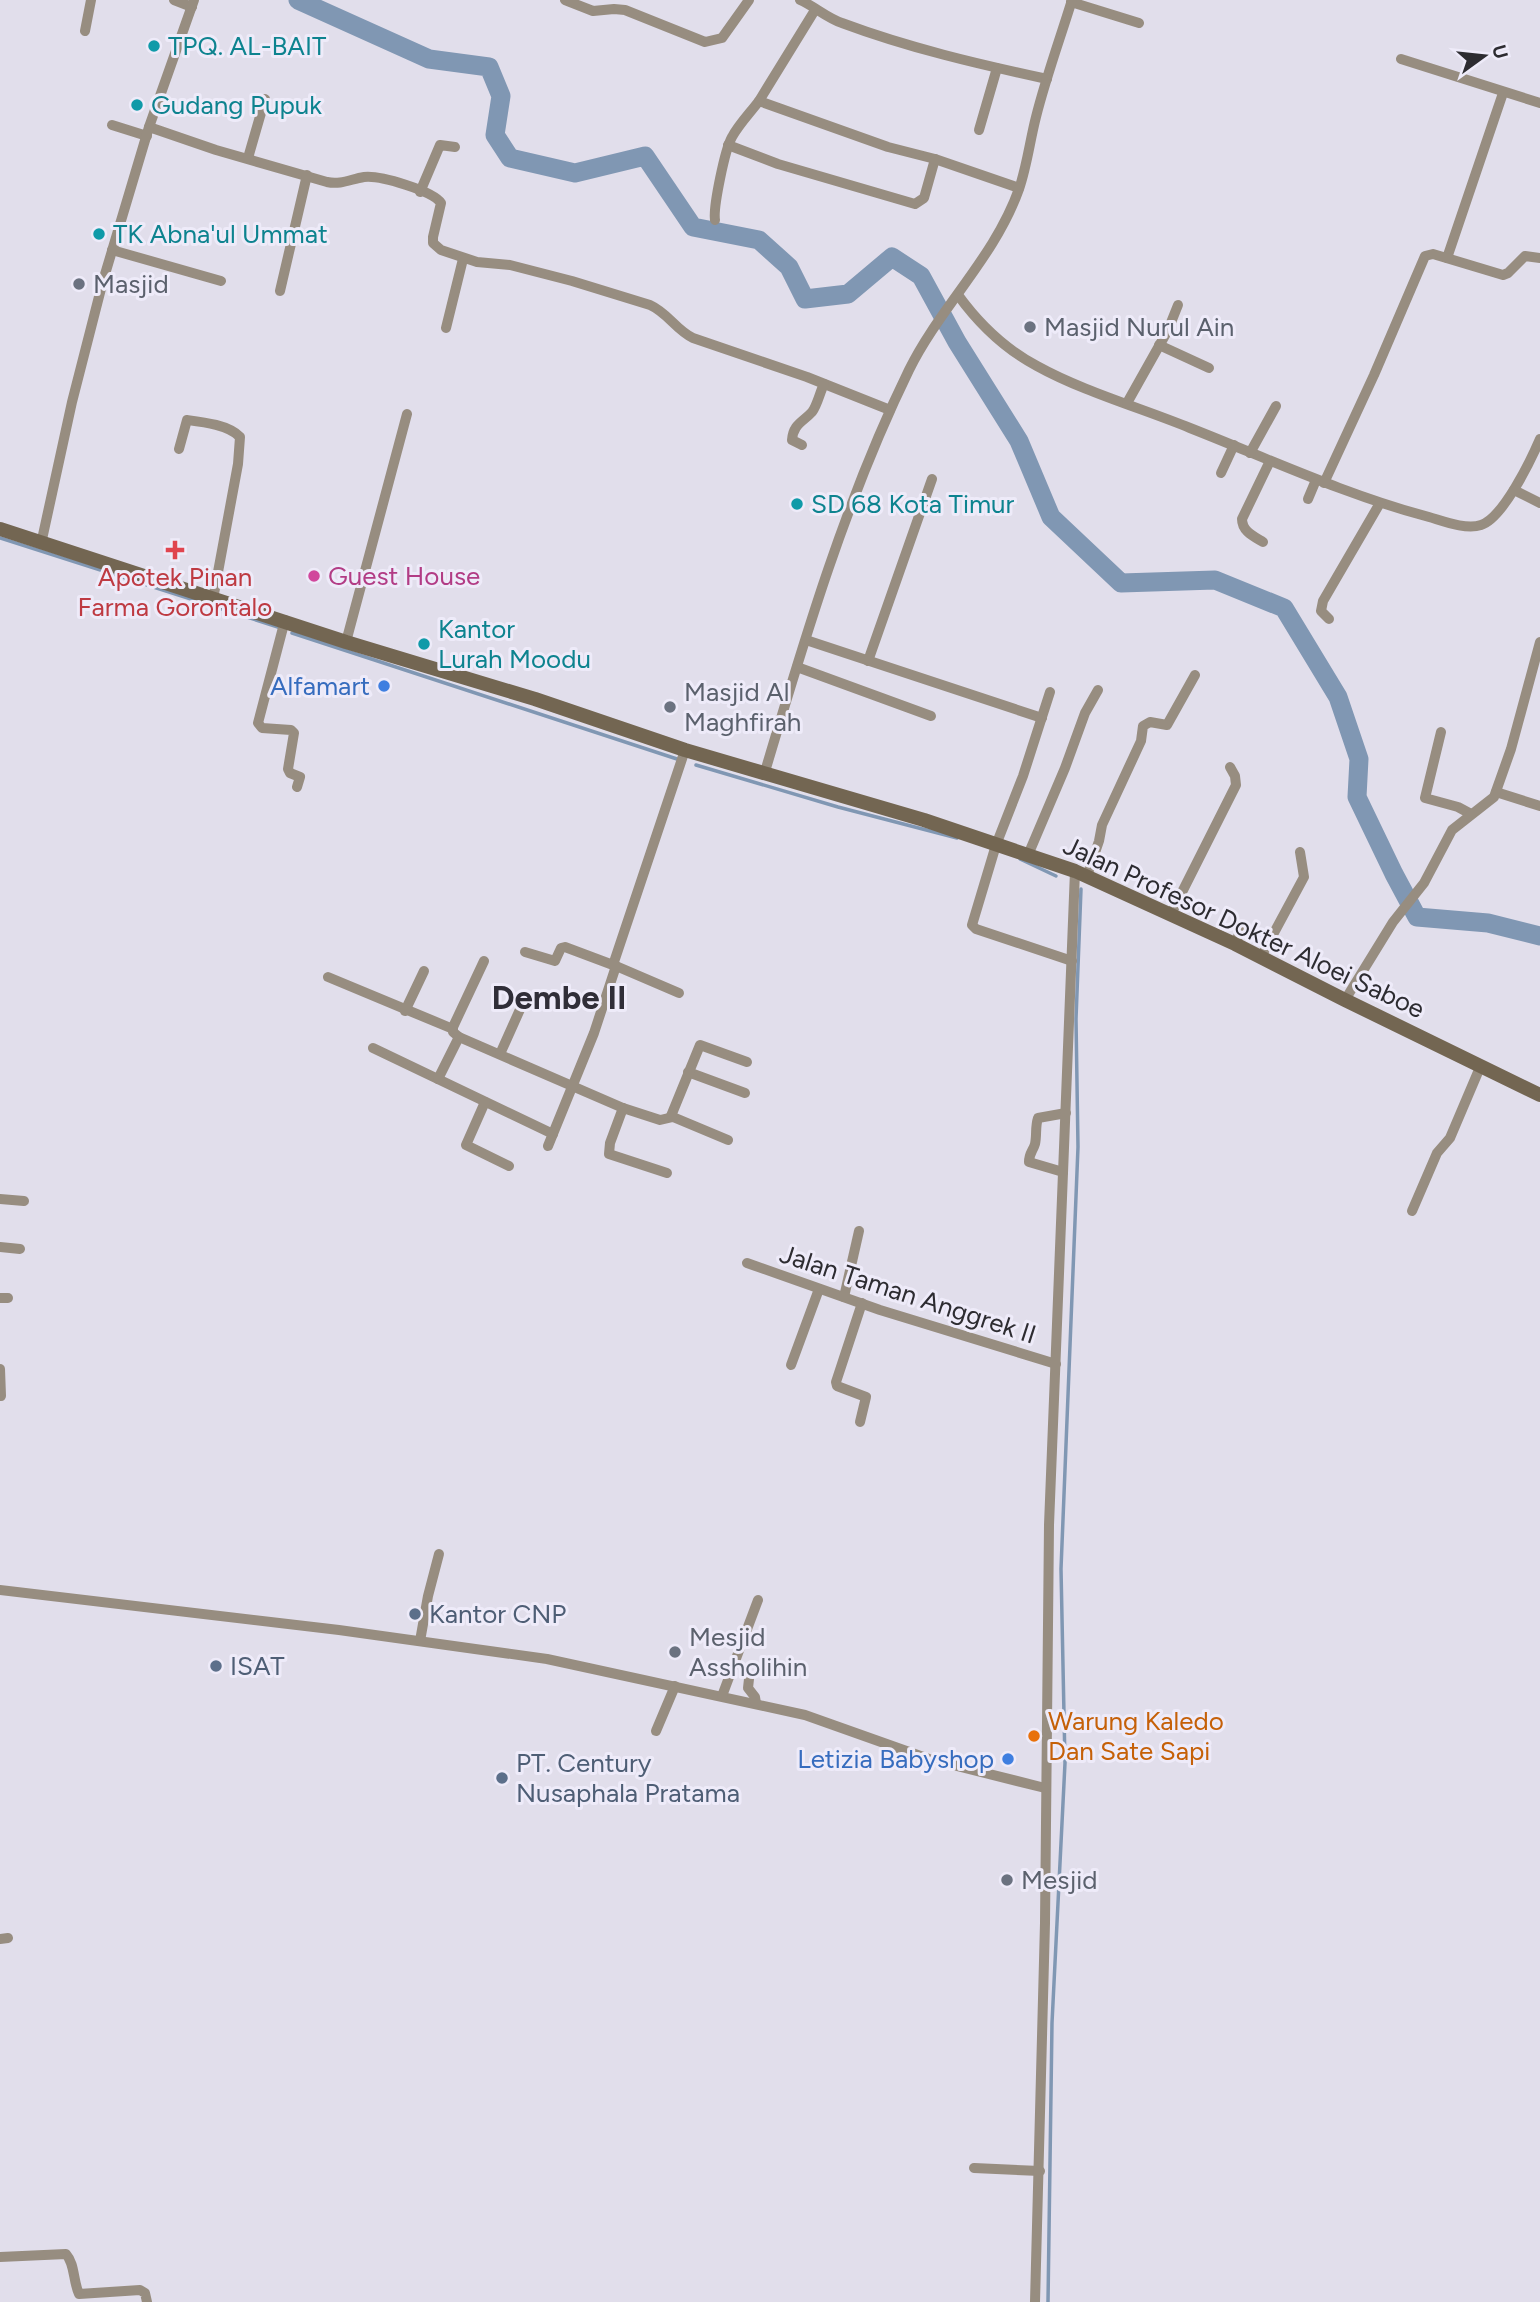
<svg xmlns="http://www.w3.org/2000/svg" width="1540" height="2302" font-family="Figtree,sans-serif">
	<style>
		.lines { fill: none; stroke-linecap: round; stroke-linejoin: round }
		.stream { stroke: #8097b3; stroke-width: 3.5 }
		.river { stroke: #8097b3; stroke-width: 19 }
		.street { stroke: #978d80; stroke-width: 10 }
		.secondary { stroke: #736652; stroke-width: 14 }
		.culture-dot { fill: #0f9aa8; stroke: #eeebf9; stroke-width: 2.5 }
		.worship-dot { fill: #6b7280; stroke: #eeebf9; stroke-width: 2.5 }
		.health-dot { fill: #e0444e; stroke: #eeebf9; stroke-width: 2.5 }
		.hotel-dot { fill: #d1479c; stroke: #eeebf9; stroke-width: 2.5 }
		.shop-dot { fill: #3f7fe0; stroke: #eeebf9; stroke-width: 2.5 }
		.service-dot { fill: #5c6f8a; stroke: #eeebf9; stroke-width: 2.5 }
		.food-dot { fill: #e8710a; stroke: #eeebf9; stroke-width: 2.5 }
		.labels { text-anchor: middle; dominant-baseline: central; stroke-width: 6; stroke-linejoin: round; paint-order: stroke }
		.culture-label { font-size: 26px; fill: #0d838f; stroke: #eeebf9; text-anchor: start }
		.worship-label { font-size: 26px; fill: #5b616d; stroke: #eeebf9; text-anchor: start }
		.hotel-label { font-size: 26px; fill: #b23c85; stroke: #eeebf9; text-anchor: start }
		.health-label { font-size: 26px; fill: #be3a42; stroke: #eeebf9 }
		.shop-label { font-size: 26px; fill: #366cbe; stroke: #eeebf9; text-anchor: end }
		.street-label { font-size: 26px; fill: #2d2c31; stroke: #eeebf9 }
		.service-label { font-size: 26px; fill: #4e5e75; stroke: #eeebf9; text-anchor: start }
		.food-label { font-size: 26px; fill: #c56008; stroke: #eeebf9; text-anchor: start }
		.district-label { font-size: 33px; font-weight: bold; fill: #302e38; stroke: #eeebf9 }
	</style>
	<rect width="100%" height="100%" fill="#e1deeb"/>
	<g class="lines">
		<g class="stream">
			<polyline points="0,538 281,628"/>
			<polyline points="292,633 677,759"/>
			<polyline points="696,765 838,807 957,838"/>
			<polyline points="1020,859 1056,876"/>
			<polyline points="1048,2302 1052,2023 1065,1763 1061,1569 1078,1147 1076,1019 1081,889"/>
		</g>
		<polyline class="river" points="298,0 429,59 489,67 501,96 495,135 510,158 575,173 645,156 693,227 759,240 789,267 805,299 848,294 892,257 921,276 957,342 1019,441 1051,517 1121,583 1215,580 1284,608 1338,697 1359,759 1357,797 1394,874 1417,917 1488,923 1540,936"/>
		<g class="street">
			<polyline points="174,0 192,7"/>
			<polyline points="565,0 593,11 614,9 625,10 705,42 722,38 749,0"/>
			<path d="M 800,0 C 814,6 827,18 842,23 C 909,48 978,64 1047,79"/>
			<polyline points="1071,2 1139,23"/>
			<polyline points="85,31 91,0"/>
			<polyline points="1401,59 1540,103"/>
			<polyline points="759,101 815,10"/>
			<polyline points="112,125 147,136"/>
			<path d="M 149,127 L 216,150 L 327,182 C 341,185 351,179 364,177 C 380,175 433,191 441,203 L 433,237 L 433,243 L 441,250 L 477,262 L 510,265 L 572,281 L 650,305 C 668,313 676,330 693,338 L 807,377 L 890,410"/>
			<polyline points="979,130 997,68"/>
			<polyline points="728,145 778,164 915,204 924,198 935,159"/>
			<polyline points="248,158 265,99"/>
			<polyline points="420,192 440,145 455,147"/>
			<path d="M 715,220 C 713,207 725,149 732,137 C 739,124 750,113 759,101 L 888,147 L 935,159 L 1019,188"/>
			<polyline points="112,250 221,281"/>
			<polyline points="1447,258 1503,93"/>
			<polyline points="280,291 307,175"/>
			<path d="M 958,295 C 979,324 1005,349 1037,366 C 1082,391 1141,408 1190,428 C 1269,459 1346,495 1429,517 C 1443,521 1466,530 1481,525 C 1503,518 1531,460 1540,439"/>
			<polyline points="446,328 463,259"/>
			<polyline points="1159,345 1209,368"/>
			<polyline points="1127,403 1168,330 1178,305"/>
			<path d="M 802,445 L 792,440 C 793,424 803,422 812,412 C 817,406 820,392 824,384"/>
			<path d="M 179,449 L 187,420 C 203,422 229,425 240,437 L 238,464 L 213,599"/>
			<polyline points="1250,453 1276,406"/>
			<polyline points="1221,473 1234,445"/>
			<polyline points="1324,483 1374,375 1425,256 1433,254 1503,275 1508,273 1525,256 1540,258"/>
			<polyline points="1514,490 1540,503"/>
			<polyline points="1308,499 1316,480"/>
			<path d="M 1263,542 C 1253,536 1242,531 1242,519 L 1270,461"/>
			<polyline points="41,544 72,402 103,281 149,127 194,0"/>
			<polyline points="1329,619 1321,611 1323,601 1380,503"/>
			<polyline points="285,620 258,723 262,728 291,730 294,733 288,769 290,773 300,777 297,787"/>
			<polyline points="806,640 1042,718"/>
			<polyline points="346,642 407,414"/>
			<polyline points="868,661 932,479"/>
			<polyline points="797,667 931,716"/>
			<polyline points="1050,692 1023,776 996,845 972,925 976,929 1072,961"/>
			<polyline points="1441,732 1425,798 1458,807 1471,814"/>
			<path d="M 764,775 C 805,637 846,499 909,370 C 940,307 995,257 1019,189 C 1027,166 1030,140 1036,117 C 1046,77 1060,39 1072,0"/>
			<polyline points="1496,792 1540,806"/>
			<polyline points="1028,855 1065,768 1085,713 1098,690"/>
			<polyline points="1087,876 1099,841 1102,825 1141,741 1143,726 1150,722 1167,725 1195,675"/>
			<polyline points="1171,914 1236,785 1235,776 1230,767"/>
			<polyline points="1235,944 1242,927"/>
			<polyline points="525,952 555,961 561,948 565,947 613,965"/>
			<polyline points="1261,957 1304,877 1300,852"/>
			<polyline points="484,961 453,1027 453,1032 459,1037 623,1108 660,1120 673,1117 728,1140"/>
			<polyline points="616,966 679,993"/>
			<polyline points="328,977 453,1029"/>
			<polyline points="1345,1000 1393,922 1424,883 1452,830 1494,797 1511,749 1540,642"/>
			<polyline points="405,1011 424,971"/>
			<polyline points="373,1048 553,1134"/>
			<polyline points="500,1054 522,1005"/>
			<polyline points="688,1072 745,1093"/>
			<polyline points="438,1079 459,1037"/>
			<polyline points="485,1102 466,1145 509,1166"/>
			<polyline points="623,1108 610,1143 609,1154 667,1173"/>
			<polyline points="671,1116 700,1045 747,1062"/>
			<polyline points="548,1146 594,1033 616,966 613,965 685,750"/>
			<path d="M 1063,1172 L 1029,1162 C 1029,1153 1033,1151 1035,1144 C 1037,1135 1035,1127 1038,1118 L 1066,1113"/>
			<polyline points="0,1199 24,1201"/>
			<polyline points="1412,1211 1437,1153 1450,1138 1481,1065"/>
			<polyline points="0,1247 20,1249"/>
			<polyline points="747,1263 880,1310 1056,1364"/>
			<polyline points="844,1297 859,1231"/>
			<polyline points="0,1298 8,1298"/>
			<polyline points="791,1365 819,1289"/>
			<polyline points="0,1369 1,1396"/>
			<polyline points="860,1422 866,1397 837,1386 836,1382 862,1303"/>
			<polyline points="0,1590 339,1630 547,1659 805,1715 929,1759 1045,1788"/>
			<polyline points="420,1641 428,1596 439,1554"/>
			<polyline points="749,1679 748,1688 755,1697 756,1703"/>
			<polyline points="722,1696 758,1600"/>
			<polyline points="656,1731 675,1686"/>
			<polyline points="0,1939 8,1938"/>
			<polyline points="974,2168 1040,2171"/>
			<path d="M 0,2257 L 66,2254 C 75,2264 73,2281 79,2294 L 140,2290 L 145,2293 L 147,2302"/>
			<polyline points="1035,2302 1045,1923 1049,1525 1075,871"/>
		</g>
		<polyline class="secondary" points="0,529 346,642 535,699 685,750 924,820 1075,871 1235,944 1345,1000 1540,1095"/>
	</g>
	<g class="culture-dot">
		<circle cx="154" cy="46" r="7"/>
		<circle cx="137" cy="105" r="7"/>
		<circle cx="99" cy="234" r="7"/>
		<circle cx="797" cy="504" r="7"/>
		<circle cx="424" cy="644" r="7"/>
	</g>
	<g class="worship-dot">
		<circle cx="79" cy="284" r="7"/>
		<circle cx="1030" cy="327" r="7"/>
		<circle cx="670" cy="707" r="7"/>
		<circle cx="675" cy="1652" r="7"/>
		<circle cx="1007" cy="1880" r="7"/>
	</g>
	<path class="health-dot" d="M171.5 539.5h7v7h7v7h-7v7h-7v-7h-7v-7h7z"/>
	<circle class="hotel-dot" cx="314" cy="576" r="7"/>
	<g class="shop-dot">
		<circle cx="384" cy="686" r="7"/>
		<circle cx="1008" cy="1759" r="7"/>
	</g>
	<g class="service-dot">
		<circle cx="415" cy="1614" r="7"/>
		<circle cx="216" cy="1666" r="7"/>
		<circle cx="502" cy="1778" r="7"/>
	</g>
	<circle class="food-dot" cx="1034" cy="1736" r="7"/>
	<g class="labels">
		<g class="culture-label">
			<text x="168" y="46">TPQ. AL-BAIT</text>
			<text x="151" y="105">Gudang Pupuk</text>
			<text x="113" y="234">TK Abna'ul Ummat</text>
			<text x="811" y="504">SD 68 Kota Timur</text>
			<text x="438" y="629">Kantor<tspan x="438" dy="30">Lurah Moodu</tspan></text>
		</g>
		<g class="worship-label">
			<text x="93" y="284">Masjid</text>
			<text x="1044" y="327">Masjid Nurul Ain</text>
			<text x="684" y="692">Masjid Al<tspan x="684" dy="30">Maghfirah</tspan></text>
			<text x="689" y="1637">Mesjid<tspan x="689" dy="30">Assholihin</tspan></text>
			<text x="1021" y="1880">Mesjid</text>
		</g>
		<g class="hotel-label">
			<text x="328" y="576">Guest House</text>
		</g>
		<g class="health-label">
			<text x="175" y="577">Apotek Pinan<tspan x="175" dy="30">Farma Gorontalo</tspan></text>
		</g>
		<g class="shop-label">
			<text x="370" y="686">Alfamart</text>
			<text x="994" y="1759">Letizia Babyshop</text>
		</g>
		<g class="street-label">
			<text transform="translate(1244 927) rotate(25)">Jalan Profesor Dokter Aloei Saboe</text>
			<text transform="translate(908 1294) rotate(18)">Jalan Taman Anggrek II</text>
		</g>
		<g class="service-label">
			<text x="429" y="1614">Kantor CNP</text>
			<text x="230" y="1666">ISAT</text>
			<text x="516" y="1763">PT. Century<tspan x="516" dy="30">Nusaphala Pratama</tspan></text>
		</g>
		<g class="food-label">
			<text x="1048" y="1721">Warung Kaledo<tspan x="1048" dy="30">Dan Sate Sapi</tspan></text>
		</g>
		<g class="district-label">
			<text x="559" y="997">Dembe II</text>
		</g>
	</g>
	<g transform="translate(1484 56) rotate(75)" stroke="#eeebf9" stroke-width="5" paint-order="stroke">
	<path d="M0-5L12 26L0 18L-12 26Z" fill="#2d2c31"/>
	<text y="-10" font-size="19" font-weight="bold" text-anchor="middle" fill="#2d2c31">U</text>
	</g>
</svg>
